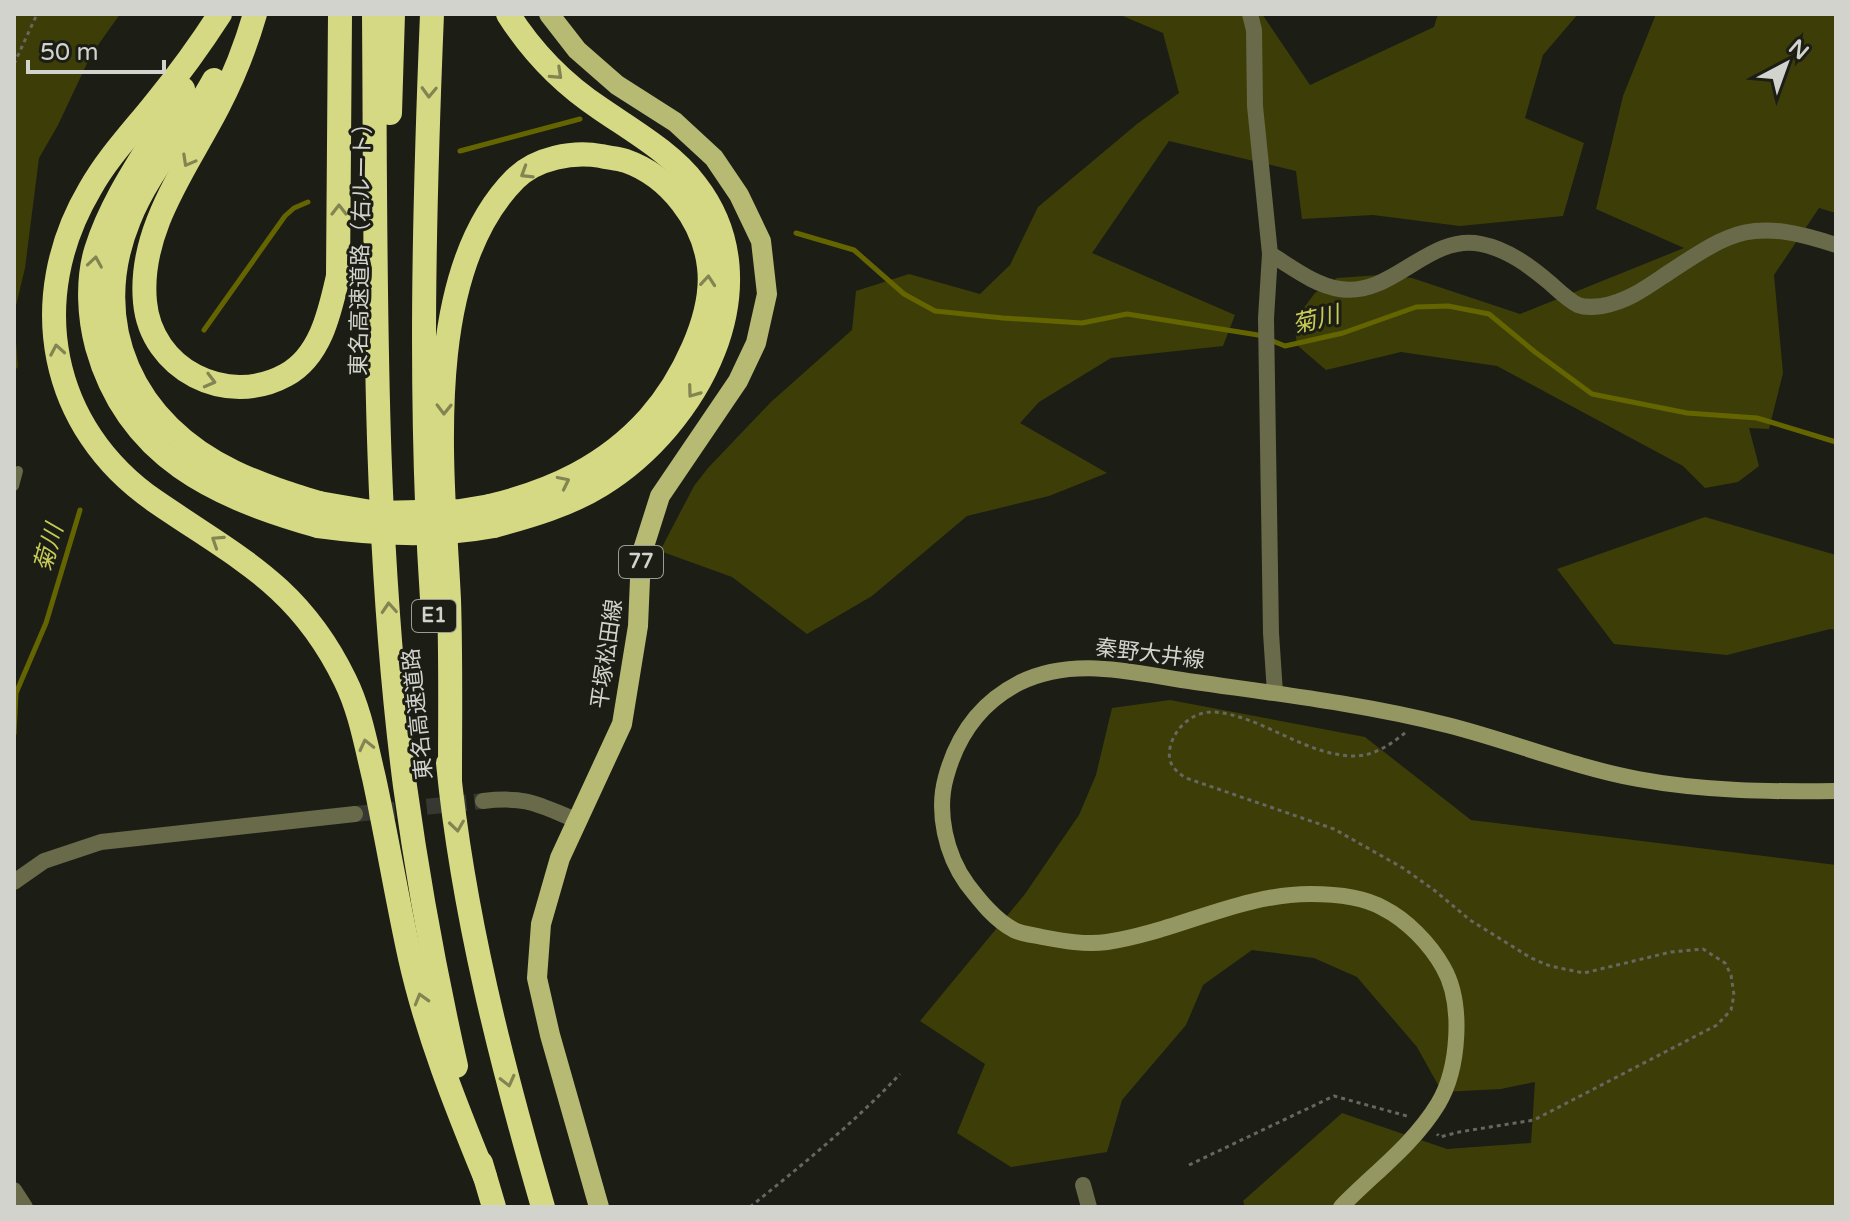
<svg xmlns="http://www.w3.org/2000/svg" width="1850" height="1221" font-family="'Varela Round','Noto Sans JP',sans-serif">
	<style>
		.green { fill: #3d3e07 }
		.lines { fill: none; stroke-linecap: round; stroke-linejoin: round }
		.stream { stroke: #646500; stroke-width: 5 }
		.tertiary-tunnel { stroke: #373831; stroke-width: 16; stroke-dasharray: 16 8; stroke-linecap: butt }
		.path { stroke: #676761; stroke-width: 3; stroke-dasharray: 4 4; stroke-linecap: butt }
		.service { stroke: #686a49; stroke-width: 10 }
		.minor { stroke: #686a49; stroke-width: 16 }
		.tertiary { stroke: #686a49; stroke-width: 16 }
		.secondary { stroke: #949761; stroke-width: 16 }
		.primary { stroke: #b6ba73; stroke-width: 20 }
		.motorway { stroke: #d5d984; stroke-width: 24 }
		.motorway-bridge { stroke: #d5d984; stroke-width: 24 }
		.oneway { stroke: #828452 }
		.labels { text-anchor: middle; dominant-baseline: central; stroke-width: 6; stroke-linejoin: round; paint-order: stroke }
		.shield { fill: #1c1d15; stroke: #9c9c96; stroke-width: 2 }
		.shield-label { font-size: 20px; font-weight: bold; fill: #d3d3ce }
		.street-label { font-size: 22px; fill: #d3d3ce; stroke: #1c1d15 }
		.water-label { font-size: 24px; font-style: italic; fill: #c6ca56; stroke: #1c1d15 }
	</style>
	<rect width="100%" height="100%" fill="#1c1d15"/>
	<g class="green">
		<polygon points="14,14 120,14 91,55 58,125 39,158 25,268 14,314 18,367 14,371"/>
		<polygon points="1118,14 1262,14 1310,85 1434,27 1438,14 1578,14 1543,55 1525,118 1584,143 1563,216 1460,226 1373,215 1302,219 1296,171 1169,141 1092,253 1235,315 1223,346 1111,358 1039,402 1020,423 1107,473 1049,496 967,516 872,596 807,634 732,577 660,551 694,486 708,468 771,402 852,330 856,291 909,274 980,294 1010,265 1038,207 1137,124 1179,93 1163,33"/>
		<polygon points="1656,14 1836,14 1836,213 1819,208 1774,275 1783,373 1769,429 1749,428 1759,466 1738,482 1705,488 1683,466 1497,366 1401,352 1326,370 1297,345 1294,321 1315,293 1337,278 1380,275 1412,278 1520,314 1684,248 1596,209 1623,96"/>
		<polygon points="1705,517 1836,555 1836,630 1830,629 1727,655 1614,644 1557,569"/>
		<polygon points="1170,700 1365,737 1471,820 1836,865 1836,1207 1245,1207 1243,1201 1342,1113 1447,1149 1531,1143 1535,1082 1501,1089 1442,1092 1417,1047 1357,977 1314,958 1252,950 1203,985 1186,1025 1122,1100 1107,1152 1011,1167 957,1133 985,1064 920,1021 1025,894 1079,815 1096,775 1112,708"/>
	</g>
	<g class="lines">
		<g class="stream">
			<polyline points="460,151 580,119"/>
			<polyline points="796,233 854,250 904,294 935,311 1003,318 1082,323 1127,314 1258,335 1285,346 1343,333 1416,307 1448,306 1489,314 1535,352 1592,394 1687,413 1757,418 1836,442"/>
			<polyline points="204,330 285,216 294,208 308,202"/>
			<polyline points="14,734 16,693 46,623 80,510"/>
		</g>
		<polyline class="tertiary-tunnel" points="355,814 483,801"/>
		<g class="path">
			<polyline points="14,64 37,14"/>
			<path d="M 1405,733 C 1391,744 1374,756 1355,756 C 1305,756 1263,716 1214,712 C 1193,711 1174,728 1170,748 C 1167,763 1174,770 1186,778 L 1334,829 L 1403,868 L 1434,890 L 1470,920 L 1531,958 L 1550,966 L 1584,973 L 1671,952 L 1703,949 L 1725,963 L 1731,975 L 1734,995 L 1731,1010 L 1717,1025 L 1534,1120 L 1459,1132 L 1440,1137 L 1437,1134"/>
			<polyline points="1189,1165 1334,1096 1407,1116"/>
			<path d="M 750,1207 C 802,1165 854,1123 900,1074"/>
		</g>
		<polyline class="service" points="14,486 18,471"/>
		<g class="minor">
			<polyline points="1250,14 1254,30 1255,106 1270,254 1266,318 1271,633 1275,693"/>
			<path d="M 1270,254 C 1292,267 1314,285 1340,289 C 1392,298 1428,233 1481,244 C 1507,249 1530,266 1550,283 C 1558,290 1568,300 1578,305 C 1586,308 1594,307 1602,306 C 1625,302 1643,290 1662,277 C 1733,230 1750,217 1836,245"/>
			<polyline points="1083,1185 1089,1207"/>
			<polyline points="14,1190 25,1207"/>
		</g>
		<g class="tertiary">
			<path d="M 483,801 C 526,796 537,804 576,820"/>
			<polyline points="14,882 44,861 101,842 355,814"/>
		</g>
		<path class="secondary" d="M 1341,1207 C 1374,1173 1413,1145 1438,1104 C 1459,1069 1464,1003 1443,967 C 1430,944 1407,920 1383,908 C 1362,896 1333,894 1310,894 C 1240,894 1175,932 1107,942 C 1086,945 1063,941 1042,937 C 1033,935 1022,934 1014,930 C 995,920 980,901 967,884 C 946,855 936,812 946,777 C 957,736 980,703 1019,683 C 1075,655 1137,674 1195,682 C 1279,694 1364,704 1447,725 C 1511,741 1573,767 1638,779 C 1702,791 1771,792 1836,791"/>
		<polyline class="primary" points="549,14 577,50 617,85 675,122 714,158 739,195 761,241 767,294 756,343 738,381 660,496 641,556 638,626 622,724 560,858 541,924 537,978 550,1035 599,1207"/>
		<g class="motorway">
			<path d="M 220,14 C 200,45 179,74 156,102 C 133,131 108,157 90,189 C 25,299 49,428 155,501 C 238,558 299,585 345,680 C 360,710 366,745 374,778 C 387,838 397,899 410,958 C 427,1034 456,1106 485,1177"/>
			<path d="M 255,14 C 246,45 234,76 219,105 C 188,166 138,229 145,302 C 151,369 226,408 286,375 C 321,356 330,311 338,276 L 340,14"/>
			<path d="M 374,14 C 376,271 372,531 405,786 C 418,880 435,973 456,1066"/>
			<path d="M 214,80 C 188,128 149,170 129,220 C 86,325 134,425 234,472 C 261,485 290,494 319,503"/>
			<path d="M 183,89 C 154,143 115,190 96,250 C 87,280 89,317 97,347 C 128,458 216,497 318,526"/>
			<polyline points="390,113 393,14"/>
			<path d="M 494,526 C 531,516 569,505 601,485 C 697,426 774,286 696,185 C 672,153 633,131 601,109 C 563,84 532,52 508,14"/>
			<path d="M 432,599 C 419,404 424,209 432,14"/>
			<path d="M 448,763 C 463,914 501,1062 543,1207"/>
			<path d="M 450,779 C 450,719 451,660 449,600 C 443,475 419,276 515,179 C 536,158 573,151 601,156 C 609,158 618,158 626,161 C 669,176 704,221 709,267 C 715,316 681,382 649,418 C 606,466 552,491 490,506"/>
			<polyline points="481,1163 494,1207"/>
		</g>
		<g class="motorway-bridge">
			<polyline points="319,503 377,513 460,511 490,506"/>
			<path d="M 318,526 C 377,534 435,537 494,526"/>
		</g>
	</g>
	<defs><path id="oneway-chevron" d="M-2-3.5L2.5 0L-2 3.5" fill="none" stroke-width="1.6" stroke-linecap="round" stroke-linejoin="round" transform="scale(2)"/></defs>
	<g class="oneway">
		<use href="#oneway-chevron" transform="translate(557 74) rotate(43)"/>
		<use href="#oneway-chevron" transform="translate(429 92) rotate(92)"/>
		<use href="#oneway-chevron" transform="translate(188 161) rotate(119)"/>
		<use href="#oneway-chevron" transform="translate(526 173) rotate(148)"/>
		<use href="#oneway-chevron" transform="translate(339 210) rotate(-90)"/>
		<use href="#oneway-chevron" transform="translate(95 262) rotate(-81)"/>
		<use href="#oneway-chevron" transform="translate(708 281) rotate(-85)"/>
		<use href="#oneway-chevron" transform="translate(57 350) rotate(-100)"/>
		<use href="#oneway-chevron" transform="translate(210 381) rotate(15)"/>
		<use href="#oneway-chevron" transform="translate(693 392) rotate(126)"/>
		<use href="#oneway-chevron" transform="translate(444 409) rotate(91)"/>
		<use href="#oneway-chevron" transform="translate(564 482) rotate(-26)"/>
		<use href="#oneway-chevron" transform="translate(217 541) rotate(-147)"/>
		<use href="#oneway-chevron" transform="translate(389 608) rotate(-94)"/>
		<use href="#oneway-chevron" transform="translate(366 745) rotate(-103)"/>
		<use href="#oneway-chevron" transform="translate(457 826) rotate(82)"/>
		<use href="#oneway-chevron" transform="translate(421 999) rotate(-106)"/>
		<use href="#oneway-chevron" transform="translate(508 1081) rotate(76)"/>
	</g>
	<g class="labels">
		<g class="shield">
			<rect x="619" y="546" width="44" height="32" rx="6"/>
			<rect x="412" y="600" width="44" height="32" rx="6"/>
		</g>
		<g class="shield-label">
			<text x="641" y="562">77</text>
			<text x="434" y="616">E1</text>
		</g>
		<g class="street-label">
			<text transform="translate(361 244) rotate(-89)">東名高速道路（右ルート）</text>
			<text transform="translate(607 654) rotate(-82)">平塚松田線</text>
			<text transform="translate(1150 654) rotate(7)">秦野大井線</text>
			<text transform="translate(418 714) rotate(-96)">東名高速道路</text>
		</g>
		<g class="water-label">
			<text transform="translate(1316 320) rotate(-14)">菊川</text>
			<text transform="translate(49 548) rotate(-74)">菊川</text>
		</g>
	</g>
	<rect width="1850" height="1221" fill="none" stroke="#d3d3ce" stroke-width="32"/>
	<g transform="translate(1786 64) rotate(41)" stroke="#1c1d15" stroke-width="6" paint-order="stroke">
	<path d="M0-6L14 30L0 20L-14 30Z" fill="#d3d3ce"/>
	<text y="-12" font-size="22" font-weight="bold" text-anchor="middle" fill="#d3d3ce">N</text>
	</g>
	<path d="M28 60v12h136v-12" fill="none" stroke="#d3d3ce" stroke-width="4"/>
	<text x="40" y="60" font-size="24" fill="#d3d3ce" stroke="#1c1d15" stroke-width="6" paint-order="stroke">50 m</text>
</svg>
